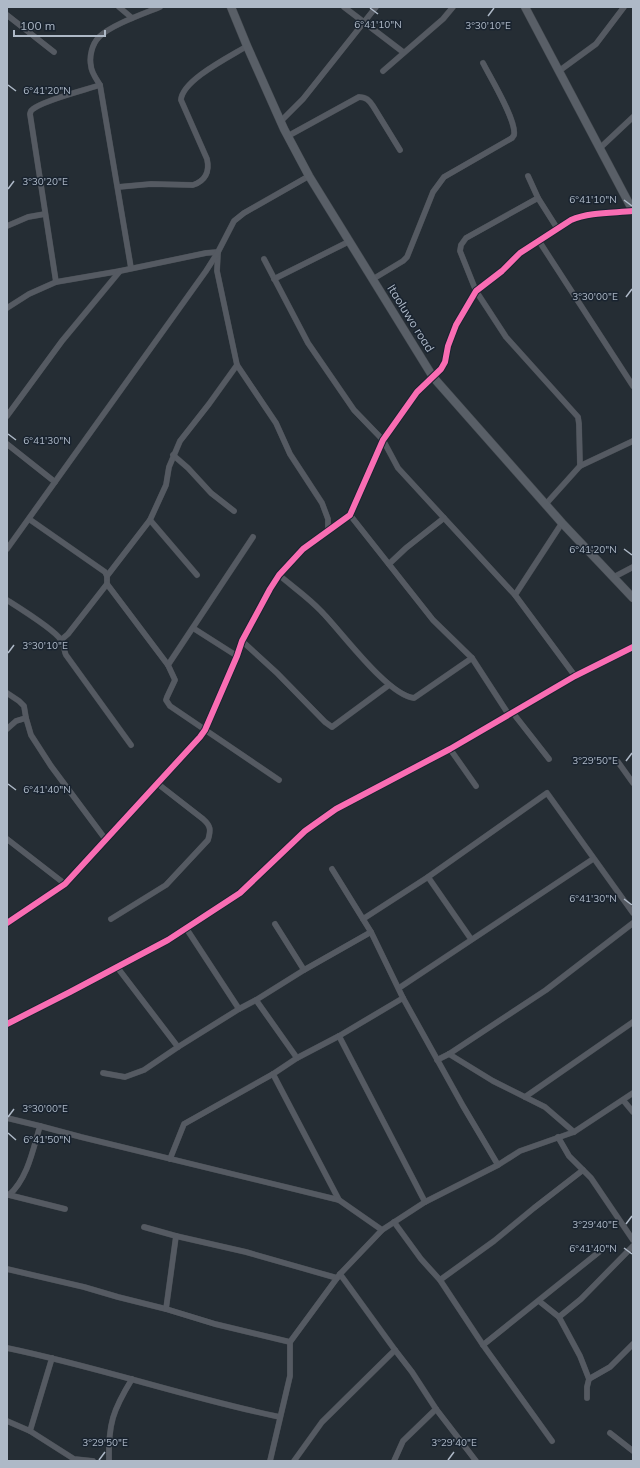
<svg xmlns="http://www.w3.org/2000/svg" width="640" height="1468" font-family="Mulish,sans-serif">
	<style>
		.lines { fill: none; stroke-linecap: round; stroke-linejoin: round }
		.street-casing { stroke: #43494f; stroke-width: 6 }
		.secondary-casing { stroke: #43494f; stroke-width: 9 }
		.street { stroke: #555a62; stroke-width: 5.5 }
		.secondary { stroke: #595f67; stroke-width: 8 }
		.cycleway-casing { stroke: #19232f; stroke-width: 8 }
		.cycleway { stroke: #f96db3; stroke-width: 6 }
		.ticks { fill: none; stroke: #aeb9c7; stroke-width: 1.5 }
		.labels { text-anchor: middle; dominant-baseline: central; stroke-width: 3; stroke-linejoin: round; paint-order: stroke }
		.street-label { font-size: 12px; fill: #aeb9c7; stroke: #19232f }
		.ticks-label { font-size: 10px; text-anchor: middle; fill: #aeb9c7; stroke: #19232f; stroke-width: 3; stroke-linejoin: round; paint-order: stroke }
	</style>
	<rect width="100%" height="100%" fill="#252d34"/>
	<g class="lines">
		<defs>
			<g id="street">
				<polyline points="119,7 132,18"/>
				<polyline points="344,7 403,52"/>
				<polyline points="7,15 54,52"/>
				<polyline points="383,71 443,19 453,7"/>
				<polyline points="559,71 596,44 624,7"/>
				<polyline points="281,121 303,99 376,7"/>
				<path d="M 288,136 L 359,97 C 366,97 369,100 373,106 L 400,150"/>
				<polyline points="600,148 633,117"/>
				<polyline points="528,176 538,198 557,228"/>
				<path d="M 118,187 L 151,184 L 193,185 C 205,181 210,172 207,159 L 181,100 C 182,80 231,56 247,46"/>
				<polyline points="538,198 466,238 461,245 460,251 476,291 506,337 578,417 579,424 580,466"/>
				<polyline points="7,226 28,217 45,214"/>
				<polyline points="539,241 633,386"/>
				<polyline points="264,259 308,343 354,410 383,440 398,468 515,595 562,523"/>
				<path d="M 131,268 L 100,85 C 97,80 91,72 91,66 C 89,57 92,44 99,37 C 111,25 143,14 160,7"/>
				<polyline points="274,279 350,241"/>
				<path d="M 373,279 L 403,261 L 407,257 L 433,192 L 444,177 L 512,138 L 514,135 C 517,121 490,77 483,63"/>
				<path d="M 56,282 L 30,114 C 31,111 30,111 33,109 C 44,100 85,90 100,85"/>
				<polyline points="7,308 29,294 56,282 120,271 206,253 218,252 217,271 237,365 276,423 290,454 322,503 328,519 328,531"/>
				<polyline points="7,416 62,341 120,271"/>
				<polyline points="7,444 55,482"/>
				<polyline points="173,455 188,468 211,493 234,511"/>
				<polyline points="545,505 580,466 633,441"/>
				<polyline points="350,515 433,620 472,658 509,715"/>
				<polyline points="29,519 105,572 107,576 107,584 168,665 175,680 167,697 166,700 170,706 279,780"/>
				<polyline points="150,520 197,575"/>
				<polyline points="7,549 206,271 218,252 234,221 244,213 309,176"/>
				<polyline points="389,564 406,548 444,518"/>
				<path d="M 279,575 C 293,587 309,598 321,611 C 341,631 387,695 414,698 L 472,658"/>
				<polyline points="107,576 150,520 166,485 169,467 180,441 209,404 237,365"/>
				<polyline points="614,577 633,567"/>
				<polyline points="515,595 575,676"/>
				<path d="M 7,600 C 18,607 55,630 61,640 C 64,644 64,651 66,655 L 131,745"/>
				<polyline points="193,628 237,656"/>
				<polyline points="61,640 68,634 107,584"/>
				<polyline points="242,641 277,673 325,722 332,727 389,685"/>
				<polyline points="168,665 253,537"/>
				<polyline points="7,693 19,701 24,706 26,718 31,735 51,766 106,840"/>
				<polyline points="513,713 549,759"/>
				<polyline points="7,729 16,721 26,718"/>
				<polyline points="450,749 476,786"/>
				<polyline points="618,762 633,783"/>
				<polyline points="7,839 65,884"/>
				<polyline points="332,869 371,932 403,998 463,1106 498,1165"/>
				<polyline points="428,877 471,939"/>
				<path d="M 111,919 L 166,885 L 208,840 C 211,830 211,826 203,819 L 158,784"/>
				<polyline points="363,919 428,877 547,793 633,913"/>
				<path d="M 7,923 L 65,884 L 200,737 L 205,730 L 237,656 L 242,641 L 270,589 L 279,575 L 303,549 L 350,515 L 383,440 L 417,392 L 441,369 L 445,362 L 448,346 L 456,325 L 476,291 L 502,271 L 520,253 L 571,220 C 589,212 613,213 633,211"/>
				<polyline points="275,924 304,970"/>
				<polyline points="186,928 239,1009 256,1000 297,1058 339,1036 403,998"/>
				<polyline points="117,967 178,1047"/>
				<polyline points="399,988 593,859"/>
				<polyline points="256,1000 304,970 371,932"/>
				<polyline points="7,1024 70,992 168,940 240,893 305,831 336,809 450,749 575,676 633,647"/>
				<polyline points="339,1036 425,1202"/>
				<polyline points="449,1054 493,1081 545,1107 574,1132"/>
				<polyline points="437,1060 449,1054 546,990 633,923"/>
				<polyline points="103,1073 125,1077 144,1070 178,1047 239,1009"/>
				<polyline points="273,1074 339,1200"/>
				<polyline points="525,1097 633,1022"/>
				<polyline points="623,1100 633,1112"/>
				<path d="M 7,1118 L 40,1126 C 33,1149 28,1178 9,1195 L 7,1194"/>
				<polyline points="40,1126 81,1137 339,1200 382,1230"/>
				<polyline points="558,1137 569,1156 591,1178 633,1240"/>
				<polyline points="170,1159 184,1124 273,1074 297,1058"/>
				<polyline points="9,1195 65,1209"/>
				<polyline points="394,1222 421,1259 440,1280 483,1345 552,1441"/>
				<polyline points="144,1227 176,1236"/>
				<polyline points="7,1269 84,1287 118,1297 166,1309 215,1324 290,1342"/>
				<polyline points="340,1274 395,1350 412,1372 436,1409 476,1461"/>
				<polyline points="440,1280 494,1241 534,1208 583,1170"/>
				<polyline points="539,1301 559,1317 580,1356 589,1379 587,1387 587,1398"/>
				<polyline points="166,1309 176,1236 246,1252 337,1278"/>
				<polyline points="559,1317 581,1299 633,1246"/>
				<polyline points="483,1345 599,1252"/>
				<path d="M 7,1348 C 99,1367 188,1398 280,1417"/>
				<polyline points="589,1379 610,1367 633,1344"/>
				<polyline points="7,1421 30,1431 52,1358"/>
				<polyline points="30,1431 74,1459 93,1461"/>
				<polyline points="610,1433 633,1451"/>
				<path d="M 109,1461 C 108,1424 113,1410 132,1379"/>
				<polyline points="270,1461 290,1376 290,1342 340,1274 382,1230 425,1202 498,1165 520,1151 574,1132 633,1093"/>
				<polyline points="294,1461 322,1422 395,1350"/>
				<polyline points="394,1461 403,1441 436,1409"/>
			</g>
			<g id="secondary">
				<polyline points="231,7 247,46 284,129 309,176 433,377 562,523 633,598"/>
				<polyline points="525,7 633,211"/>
			</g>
		</defs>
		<use href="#street" class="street-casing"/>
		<use href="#secondary" class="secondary-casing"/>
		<use href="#street" class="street"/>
		<use href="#secondary" class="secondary"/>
		<defs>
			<g id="cycleway">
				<path d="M 7,923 L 65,884 L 200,737 L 205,730 L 237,656 L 242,641 L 270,589 L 279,575 L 303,549 L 350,515 L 383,440 L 417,392 L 441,369 L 445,362 L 448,346 L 456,325 L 476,291 L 502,271 L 520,253 L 571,220 C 589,212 613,213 633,211"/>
				<polyline points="7,1024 70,992 168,940 240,893 305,831 336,809 450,749 575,676 633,647"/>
			</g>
		</defs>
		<use href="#cycleway" class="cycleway-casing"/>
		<use href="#cycleway" class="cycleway"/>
	</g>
	<path class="ticks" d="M 370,8 L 378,14M 488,16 L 494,8M 8,85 L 16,91M 8,189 L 14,181M 624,200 L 632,206M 626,297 L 632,289M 8,434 L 16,440M 624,549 L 632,555M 8,653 L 14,645M 626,761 L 632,753M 8,784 L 16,790M 624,899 L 632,905M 8,1117 L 14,1109M 8,1133 L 16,1140M 626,1224 L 632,1216M 624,1248 L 632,1254M 99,1460 L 105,1452M 448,1460 L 454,1452"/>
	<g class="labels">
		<g class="street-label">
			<text transform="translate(411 318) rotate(58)">Itaoluwo road</text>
		</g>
	</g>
	<g class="ticks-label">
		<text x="378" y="28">6°41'10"N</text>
		<text x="488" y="29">3°30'10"E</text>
		<text x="47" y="94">6°41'20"N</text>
		<text x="45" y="185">3°30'20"E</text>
		<text x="593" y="203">6°41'10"N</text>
		<text x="595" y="300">3°30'00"E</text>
		<text x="47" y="444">6°41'30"N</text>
		<text x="593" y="553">6°41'20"N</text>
		<text x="45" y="649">3°30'10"E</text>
		<text x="595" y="764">3°29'50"E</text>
		<text x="47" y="793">6°41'40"N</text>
		<text x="593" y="902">6°41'30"N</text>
		<text x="45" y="1112">3°30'00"E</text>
		<text x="47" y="1143">6°41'50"N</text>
		<text x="595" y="1228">3°29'40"E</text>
		<text x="593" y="1252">6°41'40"N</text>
		<text x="105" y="1446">3°29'50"E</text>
		<text x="454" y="1446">3°29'40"E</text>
	</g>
	<rect width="640" height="1468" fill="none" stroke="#aeb9c7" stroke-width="16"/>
	<path d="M14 30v6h91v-6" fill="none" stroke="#aeb9c7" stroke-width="2"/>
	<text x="20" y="30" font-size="12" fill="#aeb9c7" stroke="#19232f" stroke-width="3" paint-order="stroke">100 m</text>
</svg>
